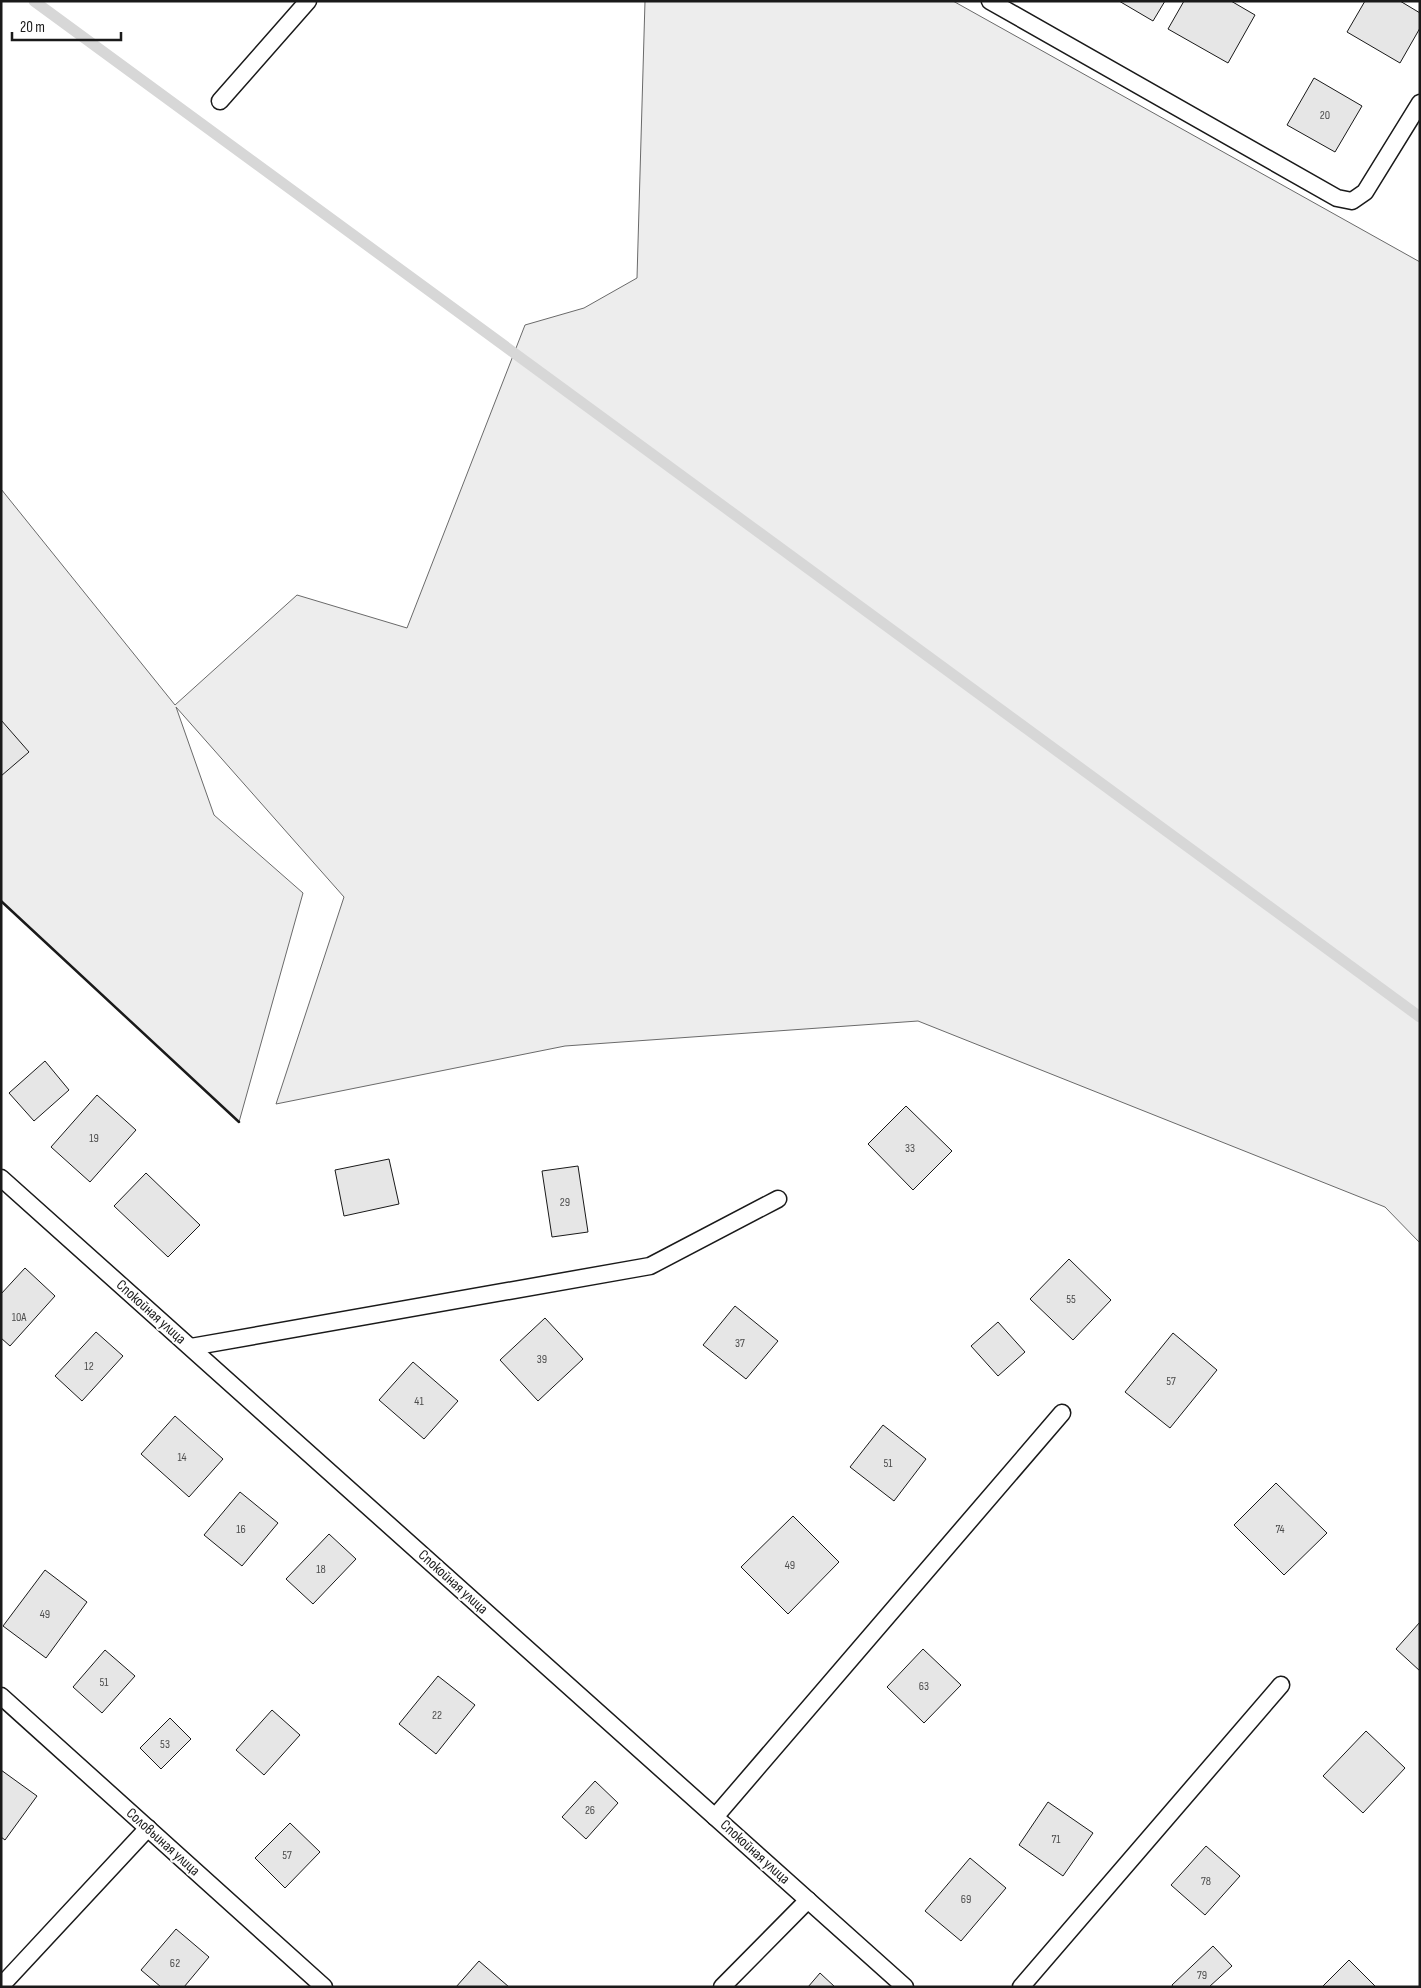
<svg xmlns="http://www.w3.org/2000/svg" width="1421" height="1988" font-family="'Sofia Sans Condensed',sans-serif">
	<style>
		.green { fill: #ededed; stroke: #6a6a6a }
		.lines { fill: none; stroke-linecap: round; stroke-linejoin: round }
		.stream { stroke: #d7d7d7; stroke-width: 11 }
		.building { fill: #e6e6e6; stroke: #1a1a1a }
		.lane-casing { stroke: #1a1a1a; stroke-width: 19 }
		.lane { stroke: #fff; stroke-width: 16 }
		.wall { stroke: #1a1a1a; stroke-width: 2.5 }
		.labels { text-anchor: middle; dominant-baseline: central; stroke-width: 4; stroke-linejoin: round; paint-order: stroke }
		.number-label { font-size: 12px; fill: #4d4d4d }
		.street-label { font-size: 15px; fill: #1a1a1a; stroke: #fff }
	</style>
	<rect width="100%" height="100%" fill="#fff"/>
	<polygon class="green" points="645,1 953,1 1420,262 1420,1243 1385,1207 918,1021 565,1046 276,1104 344,897 176,707 214,815 303,893 239,1122 1,901 1,489 175,705 297,595 407,628 525,325 584,308 637,278"/>
	<g class="lines">
		<polyline class="stream" points="34,1 1420,1017"/>
	</g>
	<g class="building">
		<polygon points="1119,1 1165,1 1153,21"/>
		<polygon points="1184,1 1231,1 1255,15 1228,63 1168,29"/>
		<polygon points="1365,1 1400,1 1420,13 1420,28 1400,63 1347,32"/>
		<polygon points="1314,78 1362,106 1335,152 1287,125"/>
		<polygon points="1,720 29,752 1,776"/>
		<polygon points="45,1061 69,1090 34,1121 9,1093"/>
		<polygon points="97,1095 136,1130 90,1182 51,1147"/>
		<polygon points="906,1106 952,1151 913,1190 868,1144"/>
		<polygon points="389,1159 399,1204 344,1216 335,1170"/>
		<polygon points="578,1166 588,1232 552,1237 542,1171"/>
		<polygon points="146,1173 200,1225 168,1257 114,1206"/>
		<polygon points="1069,1259 1111,1300 1073,1340 1030,1299"/>
		<polygon points="25,1268 55,1296 10,1346 1,1338 1,1294"/>
		<polygon points="735,1306 778,1341 746,1379 703,1345"/>
		<polygon points="545,1318 583,1359 538,1401 500,1360"/>
		<polygon points="998,1322 1025,1352 998,1376 971,1346"/>
		<polygon points="96,1332 123,1356 82,1401 55,1376"/>
		<polygon points="1173,1333 1217,1370 1170,1428 1125,1392"/>
		<polygon points="413,1362 458,1401 424,1439 379,1400"/>
		<polygon points="175,1416 223,1459 189,1497 141,1454"/>
		<polygon points="883,1425 926,1459 894,1501 850,1467"/>
		<polygon points="1276,1483 1327,1533 1284,1575 1234,1525"/>
		<polygon points="240,1492 278,1523 242,1566 204,1535"/>
		<polygon points="793,1516 839,1562 788,1614 741,1567"/>
		<polygon points="329,1534 356,1559 313,1604 286,1579"/>
		<polygon points="45,1570 87,1602 46,1658 3,1626"/>
		<polygon points="1420,1622 1420,1671 1396,1649"/>
		<polygon points="923,1649 961,1685 924,1723 887,1687"/>
		<polygon points="105,1650 135,1676 102,1713 73,1687"/>
		<polygon points="438,1676 475,1705 436,1754 399,1724"/>
		<polygon points="272,1710 300,1735 264,1775 236,1750"/>
		<polygon points="170,1718 191,1739 161,1769 140,1748"/>
		<polygon points="1366,1731 1405,1768 1363,1813 1323,1776"/>
		<polygon points="1,1770 37,1796 5,1840 1,1837"/>
		<polygon points="595,1781 618,1803 586,1839 562,1817"/>
		<polygon points="1048,1802 1093,1833 1063,1876 1019,1845"/>
		<polygon points="290,1823 320,1852 285,1888 255,1858"/>
		<polygon points="1206,1846 1240,1876 1205,1915 1171,1885"/>
		<polygon points="970,1858 1006,1888 961,1941 925,1911"/>
		<polygon points="176,1929 209,1957 184,1987 161,1987 141,1970"/>
		<polygon points="1213,1946 1232,1966 1209,1987 1173,1987 1172,1985"/>
		<polygon points="1349,1960 1376,1987 1322,1987"/>
		<polygon points="479,1961 509,1987 456,1987"/>
		<polygon points="820,1973 835,1987 808,1987"/>
	</g>
	<g class="lines">
		<defs>
			<g id="lane">
				<polyline points="990,1 1337,198 1352,201 1365,192 1420,103"/>
				<polyline points="220,101 308,1"/>
				<polyline points="1,1178 905,1987"/>
				<polyline points="191,1347 650,1266 778,1199"/>
				<polyline points="1,1696 324,1987"/>
				<polyline points="715,1817 1062,1413"/>
				<polyline points="1,1986 148,1828"/>
				<polyline points="722,1987 808,1900"/>
				<polyline points="1021,1987 1281,1685"/>
			</g>
		</defs>
		<use href="#lane" class="lane-casing"/>
		<use href="#lane" class="lane"/>
		<polyline class="wall" points="1,901 239,1122"/>
	</g>
	<g class="labels">
		<g class="number-label">
			<text x="1325" y="115">20</text>
			<text x="94" y="1138">19</text>
			<text x="910" y="1148">33</text>
			<text x="565" y="1202">29</text>
			<text x="1071" y="1299">55</text>
			<text x="19" y="1317">10А</text>
			<text x="740" y="1343">37</text>
			<text x="542" y="1359">39</text>
			<text x="89" y="1366">12</text>
			<text x="1171" y="1381">57</text>
			<text x="419" y="1401">41</text>
			<text x="182" y="1457">14</text>
			<text x="888" y="1463">51</text>
			<text x="241" y="1529">16</text>
			<text x="1280" y="1529">74</text>
			<text x="790" y="1565">49</text>
			<text x="321" y="1569">18</text>
			<text x="45" y="1614">49</text>
			<text x="104" y="1682">51</text>
			<text x="924" y="1686">63</text>
			<text x="437" y="1715">22</text>
			<text x="165" y="1744">53</text>
			<text x="590" y="1810">26</text>
			<text x="1056" y="1839">71</text>
			<text x="287" y="1855">57</text>
			<text x="1206" y="1881">78</text>
			<text x="966" y="1899">69</text>
			<text x="175" y="1963">62</text>
			<text x="1202" y="1975">79</text>
		</g>
		<g class="street-label">
			<text transform="translate(151 1312) rotate(42)">Спокойная улица</text>
			<text transform="translate(453 1582) rotate(42)">Спокойная улица</text>
			<text transform="translate(163 1842) rotate(42)">Соловьиная улица</text>
			<text transform="translate(755 1852) rotate(42)">Спокойная улица</text>
		</g>
	</g>
	<rect width="1421" height="1988" fill="none" stroke="#1a1a1a" stroke-width="5"/>
	<path d="M12 32v8h109v-8" fill="none" stroke="#1a1a1a" stroke-width="2.5"/>
	<text x="20" y="32" font-size="15" fill="#1a1a1a" stroke="#ffffff" stroke-width="4" paint-order="stroke">20 m</text>
</svg>
